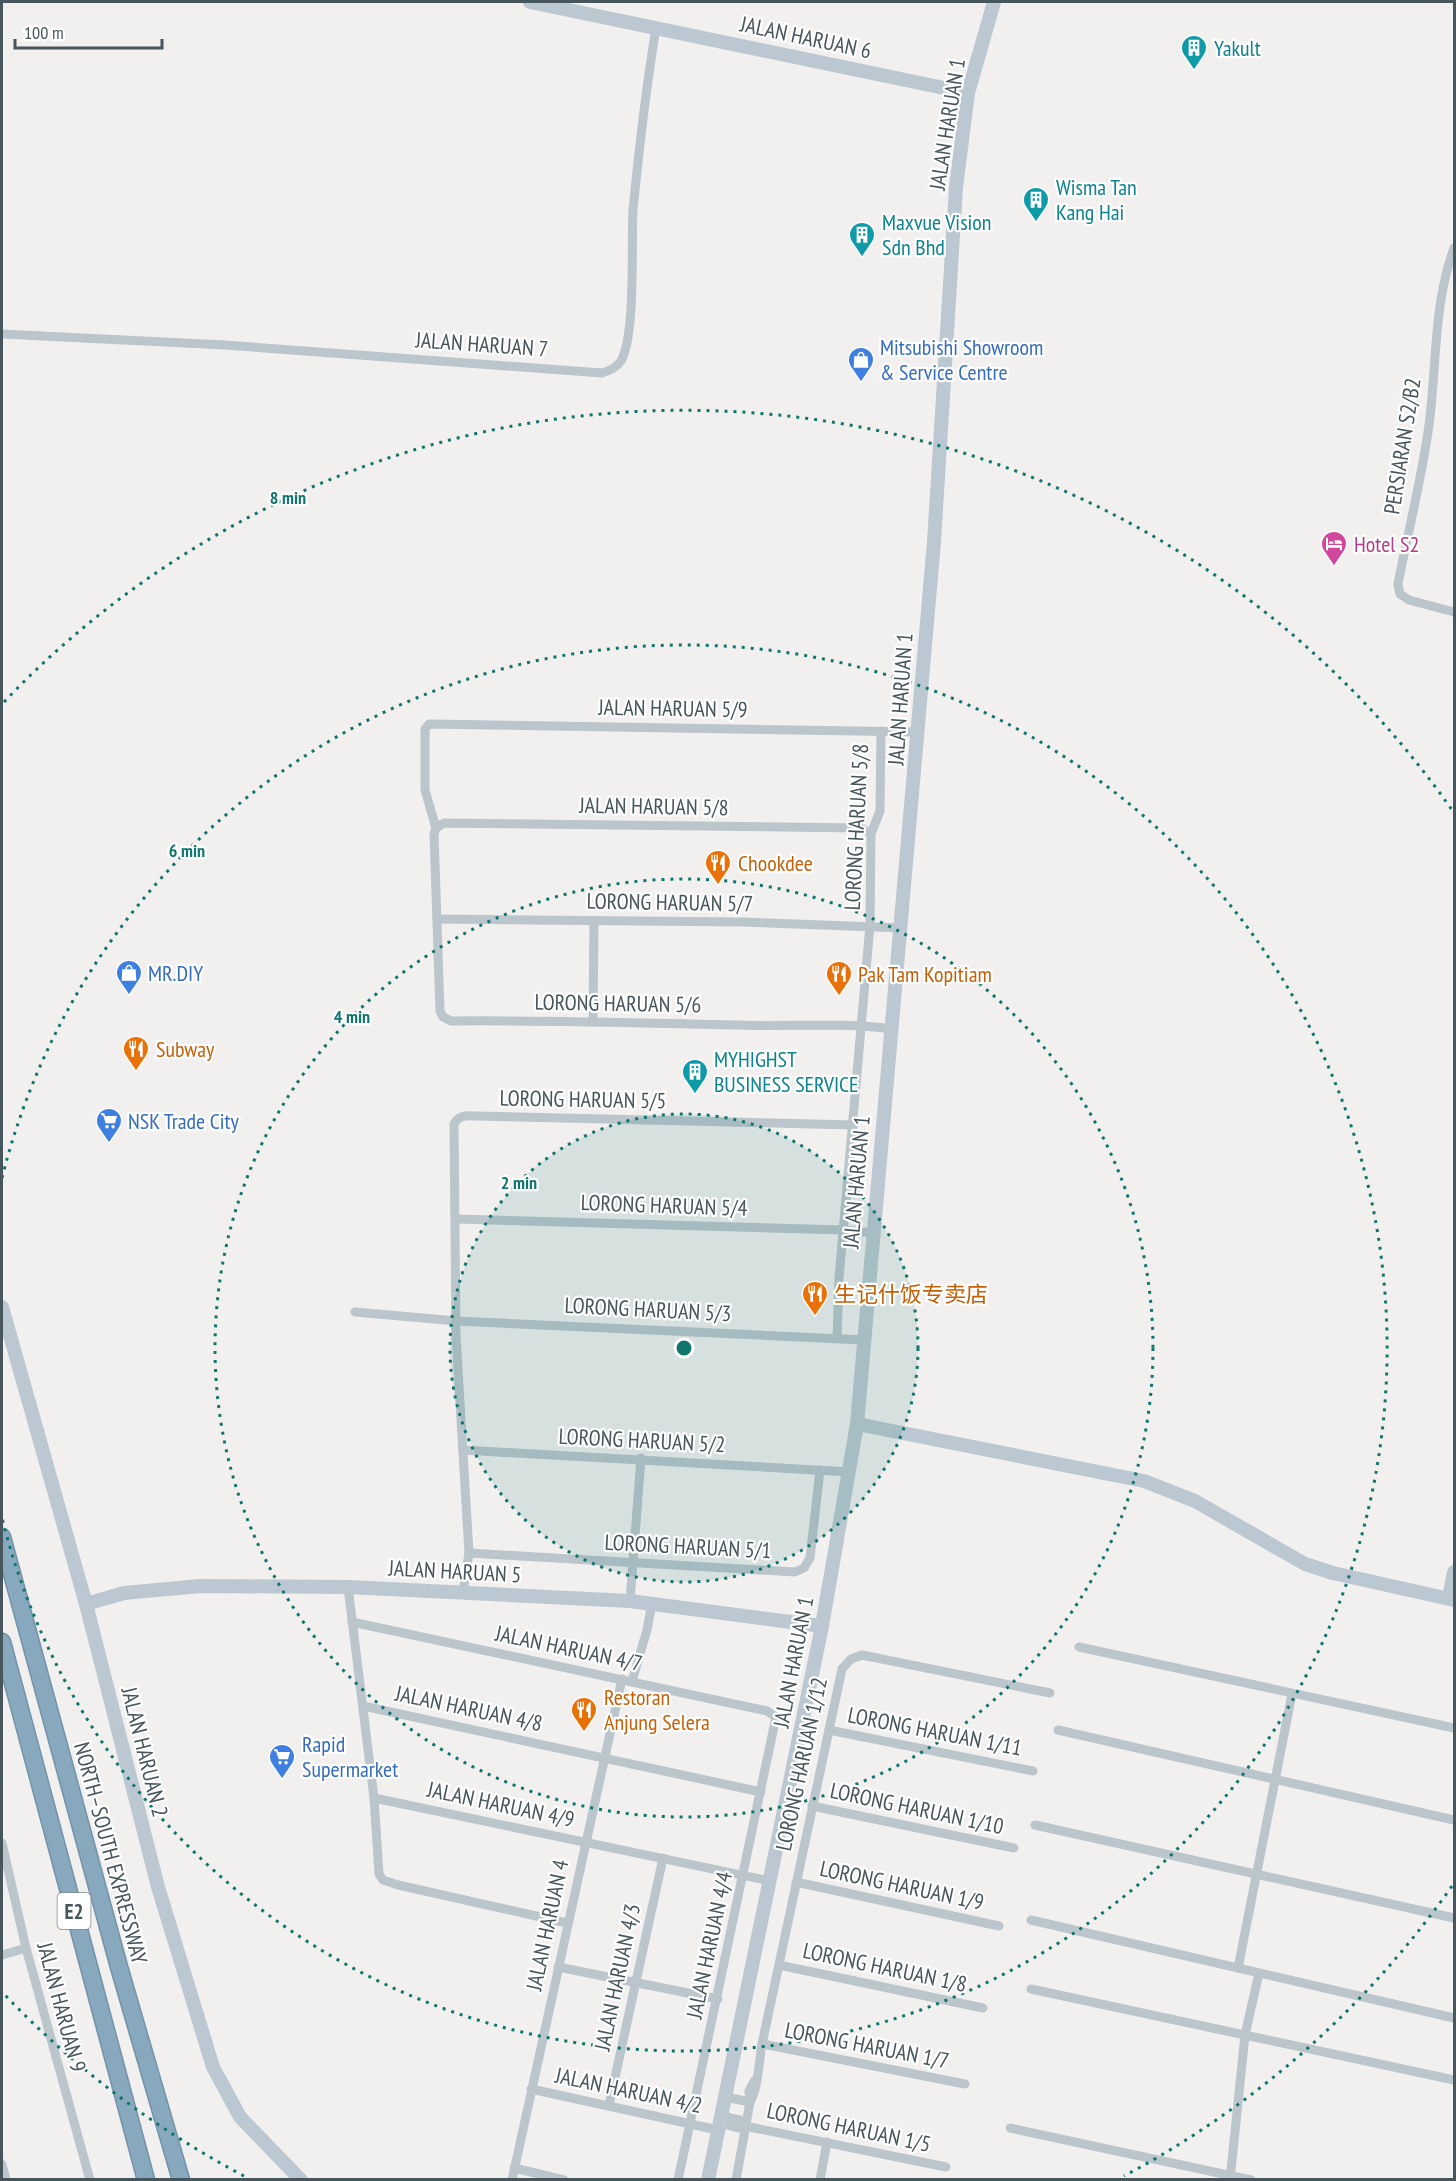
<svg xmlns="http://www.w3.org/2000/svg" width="1456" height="2181" font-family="'PT Sans Narrow','Noto Sans SC',sans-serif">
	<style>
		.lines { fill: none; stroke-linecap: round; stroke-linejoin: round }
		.highway-casing { stroke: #7393a9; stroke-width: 19 }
		.street { stroke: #bbc5cc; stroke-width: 9 }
		.secondary { stroke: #bbc8d1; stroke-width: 14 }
		.highway { stroke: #88a8bd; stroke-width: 16 }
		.ring { fill: none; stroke: #0f766e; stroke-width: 3; stroke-dasharray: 3 6 }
		.labels { text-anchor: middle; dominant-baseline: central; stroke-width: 4.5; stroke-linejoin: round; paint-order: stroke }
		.shield { fill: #fff; stroke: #7e888d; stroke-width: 1.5 }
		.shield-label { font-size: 21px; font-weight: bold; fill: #47555c }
		.street-label { font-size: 22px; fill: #47555c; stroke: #fff }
		.culture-label { font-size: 22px; fill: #0d838f; stroke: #fff; text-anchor: start }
		.shop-label { font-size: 22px; fill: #366cbe; stroke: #fff; text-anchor: start }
		.hotel-label { font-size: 22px; fill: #b23c85; stroke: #fff; text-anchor: start }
		.food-label { font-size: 22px; fill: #c56008; stroke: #fff; text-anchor: start }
		.centre { fill: #0f766e; stroke: #fff; stroke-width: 3 }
		.ring-label { font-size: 18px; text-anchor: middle; font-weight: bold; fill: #0f766e; stroke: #fff; stroke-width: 4.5; stroke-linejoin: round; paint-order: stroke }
	</style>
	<rect width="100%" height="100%" fill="#f2efef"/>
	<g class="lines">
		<defs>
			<g id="highway">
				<polyline points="2,1537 119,1967 181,2180"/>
				<polyline points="2,1642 146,2180"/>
			</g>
		</defs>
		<use href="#highway" class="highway-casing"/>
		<g class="street">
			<path d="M 1454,248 C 1433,306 1437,365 1429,425 C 1422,478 1408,531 1398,584 L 1400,594 L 1409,600 L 1454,612"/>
			<path d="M 2,334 L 225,345 L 602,373 C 609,371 616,368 621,361 C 636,334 631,245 633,210 C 639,149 646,88 656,28"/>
			<polyline points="436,828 444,823 861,828 871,834"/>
			<polyline points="437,919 742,922 902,928"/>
			<polyline points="593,1020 594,921"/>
			<path d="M 891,1029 C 841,1022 790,1027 740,1025 C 643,1023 547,1020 451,1021 L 443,1017 L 440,1011 L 434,834 L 436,828 L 425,790 L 425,729 L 429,724 L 919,732"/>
			<polyline points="456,1219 845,1230 872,1233"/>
			<polyline points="355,1312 457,1321 863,1340"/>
			<polyline points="837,1337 839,1278 870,925 871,834 880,811 881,731"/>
			<polyline points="463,1450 850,1472"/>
			<polyline points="469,1553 795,1572 804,1568 810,1558 820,1470"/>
			<polyline points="348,1587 374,1798 379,1874 383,1880 398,1885 567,1923"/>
			<path d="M 463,1592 L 469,1553 L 456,1336 L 454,1124 C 459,1114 467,1116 477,1116 L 854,1125"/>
			<polyline points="630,1601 641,1458"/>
			<polyline points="352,1622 767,1711 776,1717 678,2180"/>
			<polyline points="1079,1647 1454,1728"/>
			<polyline points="632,1681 647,1630 652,1603"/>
			<polyline points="363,1706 761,1792"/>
			<polyline points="829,1730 1033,1771"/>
			<polyline points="1058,1730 1454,1820"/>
			<polyline points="374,1798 770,1881"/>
			<polyline points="812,1806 1014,1848"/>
			<polyline points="1035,1825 1454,1918"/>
			<polyline points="2,1843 26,1948 90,2180"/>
			<polyline points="796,1882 999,1926"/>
			<polyline points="1031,1920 1454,2018"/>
			<polyline points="2,1955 26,1948"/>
			<polyline points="779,1965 983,2008"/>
			<polyline points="558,1967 718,1999"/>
			<polyline points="1238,1968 1292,1694"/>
			<polyline points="1031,1989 1454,2080"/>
			<polyline points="762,2044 965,2084"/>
			<polyline points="531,2089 718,2130"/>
			<polyline points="725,2097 750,2102"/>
			<path d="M 750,2102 C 758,2090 759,2061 762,2044 L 842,1669 L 851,1659 L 862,1655 L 1050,1693"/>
			<polyline points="609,2105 663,1858"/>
			<polyline points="721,2116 740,2120 745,2126"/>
			<polyline points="720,2123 738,2128 745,2126 946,2167"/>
			<polyline points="1010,2128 1251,2180"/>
			<polyline points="2,2164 6,2180"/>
			<polyline points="514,2168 564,2180"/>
			<polyline points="512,2180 622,1679"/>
			<polyline points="736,2180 750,2102 749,2091 755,2080"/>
			<polyline points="820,2180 827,2142"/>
			<polyline points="1230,2180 1245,2035 1259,1973"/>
		</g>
		<g class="secondary">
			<polyline points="530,2 968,93"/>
			<polyline points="2,1307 86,1604 158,1887 213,2067 240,2117 301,2180"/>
			<polyline points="857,1424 1144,1481 1195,1501 1305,1564 1333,1573 1454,1600"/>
			<polyline points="1449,1598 1454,1572"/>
			<polyline points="86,1604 124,1593 200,1586 348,1587 630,1601 822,1626"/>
			<polyline points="708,2180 822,1626 857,1424 934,542 956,187 968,93 994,2"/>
		</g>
		<use href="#highway" class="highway"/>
	</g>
	<circle cx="684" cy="1348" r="234" fill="#0f766e" fill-opacity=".12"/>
	<g class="ring">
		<circle cx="684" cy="1348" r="234"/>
		<circle cx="684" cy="1348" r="469"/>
		<path d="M2 1178A703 703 0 1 1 2 1518"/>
		<path d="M1452 1886A938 938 0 0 1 1124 2176M244 2176A938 938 0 0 1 4 1994M4 702A938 938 0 0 1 1452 810"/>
	</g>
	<defs>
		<symbol id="building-pin" viewBox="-11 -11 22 30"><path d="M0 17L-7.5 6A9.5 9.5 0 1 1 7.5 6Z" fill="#0f9aa8" stroke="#fff"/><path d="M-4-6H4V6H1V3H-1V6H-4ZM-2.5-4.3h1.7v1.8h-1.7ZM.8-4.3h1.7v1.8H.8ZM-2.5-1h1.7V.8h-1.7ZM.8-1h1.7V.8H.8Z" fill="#fff"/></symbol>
		<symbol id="shop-pin" viewBox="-11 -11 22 30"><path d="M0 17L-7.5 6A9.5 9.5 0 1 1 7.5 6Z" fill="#3f7fe0" stroke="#fff"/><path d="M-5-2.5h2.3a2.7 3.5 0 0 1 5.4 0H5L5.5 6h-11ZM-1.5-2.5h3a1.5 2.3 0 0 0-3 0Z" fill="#fff"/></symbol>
		<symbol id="hotel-pin" viewBox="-11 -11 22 30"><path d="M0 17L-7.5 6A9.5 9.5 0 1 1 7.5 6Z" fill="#d1479c" stroke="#fff"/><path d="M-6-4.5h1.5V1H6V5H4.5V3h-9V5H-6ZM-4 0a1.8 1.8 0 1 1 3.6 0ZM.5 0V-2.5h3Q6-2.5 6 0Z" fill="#fff"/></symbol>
		<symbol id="restaurant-pin" viewBox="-11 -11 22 30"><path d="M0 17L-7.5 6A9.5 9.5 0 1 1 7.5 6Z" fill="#e8710a" stroke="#fff"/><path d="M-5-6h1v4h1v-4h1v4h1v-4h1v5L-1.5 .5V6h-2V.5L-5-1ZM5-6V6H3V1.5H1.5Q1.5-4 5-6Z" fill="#fff"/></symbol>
		<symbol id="supermarket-pin" viewBox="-11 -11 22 30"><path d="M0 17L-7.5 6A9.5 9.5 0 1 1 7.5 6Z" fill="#3f7fe0" stroke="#fff"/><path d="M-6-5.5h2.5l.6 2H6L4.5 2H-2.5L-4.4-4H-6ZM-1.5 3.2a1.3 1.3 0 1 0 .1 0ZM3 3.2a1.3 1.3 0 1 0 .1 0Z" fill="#fff"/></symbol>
	</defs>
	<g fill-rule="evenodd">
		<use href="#building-pin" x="1179" y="33" width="30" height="40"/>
		<use href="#building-pin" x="1021" y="185" width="30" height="40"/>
		<use href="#building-pin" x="847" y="220" width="30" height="40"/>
		<use href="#shop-pin" x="846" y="345" width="30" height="40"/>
		<use href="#hotel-pin" x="1319" y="529" width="30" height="40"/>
		<use href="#restaurant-pin" x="703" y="848" width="30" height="40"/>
		<use href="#shop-pin" x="114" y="958" width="30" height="40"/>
		<use href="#restaurant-pin" x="824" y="959" width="30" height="40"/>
		<use href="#restaurant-pin" x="121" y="1034" width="30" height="40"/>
		<use href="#building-pin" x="680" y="1057" width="30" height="40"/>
		<use href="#supermarket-pin" x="94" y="1106" width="30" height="40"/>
		<use href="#restaurant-pin" x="800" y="1279" width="30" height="40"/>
		<use href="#restaurant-pin" x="569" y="1695" width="30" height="40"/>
		<use href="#supermarket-pin" x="267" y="1742" width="30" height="40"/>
	</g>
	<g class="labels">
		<rect class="shield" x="57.5" y="1893" width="33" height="36" rx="4.5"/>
		<g class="shield-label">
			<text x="74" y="1911">E2</text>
		</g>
		<g class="street-label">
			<text transform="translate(806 37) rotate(12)">JALAN HARUAN 6</text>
			<text transform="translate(947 124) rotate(-81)">JALAN HARUAN 1</text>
			<text transform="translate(482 344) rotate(4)">JALAN HARUAN 7</text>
			<text transform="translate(1402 446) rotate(-81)">PERSIARAN S2/B2</text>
			<text transform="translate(900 699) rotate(-86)">JALAN HARUAN 1</text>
			<text transform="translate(673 708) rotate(1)">JALAN HARUAN 5/9</text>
			<text transform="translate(654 806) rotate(1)">JALAN HARUAN 5/8</text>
			<text transform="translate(856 827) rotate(-87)">LORONG HARUAN 5/8</text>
			<text transform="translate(670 902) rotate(1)">LORONG HARUAN 5/7</text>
			<text transform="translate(618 1003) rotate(1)">LORONG HARUAN 5/6</text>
			<text transform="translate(583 1099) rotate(1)">LORONG HARUAN 5/5</text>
			<text transform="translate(856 1182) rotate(-85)">JALAN HARUAN 1</text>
			<text transform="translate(664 1205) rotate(2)">LORONG HARUAN 5/4</text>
			<text transform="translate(648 1309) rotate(3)">LORONG HARUAN 5/3</text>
			<text transform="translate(642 1440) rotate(3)">LORONG HARUAN 5/2</text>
			<text transform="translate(688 1546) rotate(3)">LORONG HARUAN 5/1</text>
			<text transform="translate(455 1571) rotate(3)">JALAN HARUAN 5</text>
			<text transform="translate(569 1648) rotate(12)">JALAN HARUAN 4/7</text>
			<text transform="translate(793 1662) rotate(-79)">JALAN HARUAN 1</text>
			<text transform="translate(469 1708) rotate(12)">JALAN HARUAN 4/8</text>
			<text transform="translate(935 1731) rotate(11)">LORONG HARUAN 1/11</text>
			<text transform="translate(145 1752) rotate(76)">JALAN HARUAN 2</text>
			<text transform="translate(801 1764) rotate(-78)">LORONG HARUAN 1/12</text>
			<text transform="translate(501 1804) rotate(12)">JALAN HARUAN 4/9</text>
			<text transform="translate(917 1808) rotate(12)">LORONG HARUAN 1/10</text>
			<text transform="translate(111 1853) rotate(75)">NORTH–SOUTH EXPRESSWAY</text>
			<text transform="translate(902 1885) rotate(12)">LORONG HARUAN 1/9</text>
			<text transform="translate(547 1925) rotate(-78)">JALAN HARUAN 4</text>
			<text transform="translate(709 1945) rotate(-78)">JALAN HARUAN 4/4</text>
			<text transform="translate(885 1967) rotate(12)">LORONG HARUAN 1/8</text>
			<text transform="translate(617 1977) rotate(-78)">JALAN HARUAN 4/3</text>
			<text transform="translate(62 2007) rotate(75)">JALAN HARUAN 9</text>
			<text transform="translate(867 2045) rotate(11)">LORONG HARUAN 1/7</text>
			<text transform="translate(629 2090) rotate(12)">JALAN HARUAN 4/2</text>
			<text transform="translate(849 2127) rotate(12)">LORONG HARUAN 1/5</text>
		</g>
		<g class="culture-label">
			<text x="1214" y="48">Yakult</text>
			<text x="1056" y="187">Wisma Tan<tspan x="1056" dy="25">Kang Hai</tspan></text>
			<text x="882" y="222">Maxvue Vision<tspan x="882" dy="25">Sdn Bhd</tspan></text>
			<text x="714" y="1059">MYHIGHST<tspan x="714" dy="25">BUSINESS SERVICE</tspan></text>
		</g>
		<g class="shop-label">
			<text x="880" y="347">Mitsubishi Showroom<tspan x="880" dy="25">&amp; Service Centre</tspan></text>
			<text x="148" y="973">MR.DIY</text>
			<text x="128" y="1121">NSK Trade City</text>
			<text x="302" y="1744">Rapid<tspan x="302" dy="25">Supermarket</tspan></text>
		</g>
		<g class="hotel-label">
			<text x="1354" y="544">Hotel S2</text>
		</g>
		<g class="food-label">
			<text x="738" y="863">Chookdee</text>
			<text x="858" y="974">Pak Tam Kopitiam</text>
			<text x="156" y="1049">Subway</text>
			<text x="834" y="1294">生记什饭专卖店</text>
			<text x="604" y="1697">Restoran<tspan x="604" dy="25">Anjung Selera</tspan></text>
		</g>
	</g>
	<circle cx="684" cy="1348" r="9" class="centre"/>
	<g class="ring-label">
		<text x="288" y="504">8 min</text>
		<text x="187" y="857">6 min</text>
		<text x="352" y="1023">4 min</text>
		<text x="519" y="1189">2 min</text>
	</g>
	<rect width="1456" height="2181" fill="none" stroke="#47555c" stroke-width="6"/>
	<path d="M15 39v9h147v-9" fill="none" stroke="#47555c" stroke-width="3"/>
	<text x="24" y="39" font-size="18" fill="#47555c" stroke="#ffffff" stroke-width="4.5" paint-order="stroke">100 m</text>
</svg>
